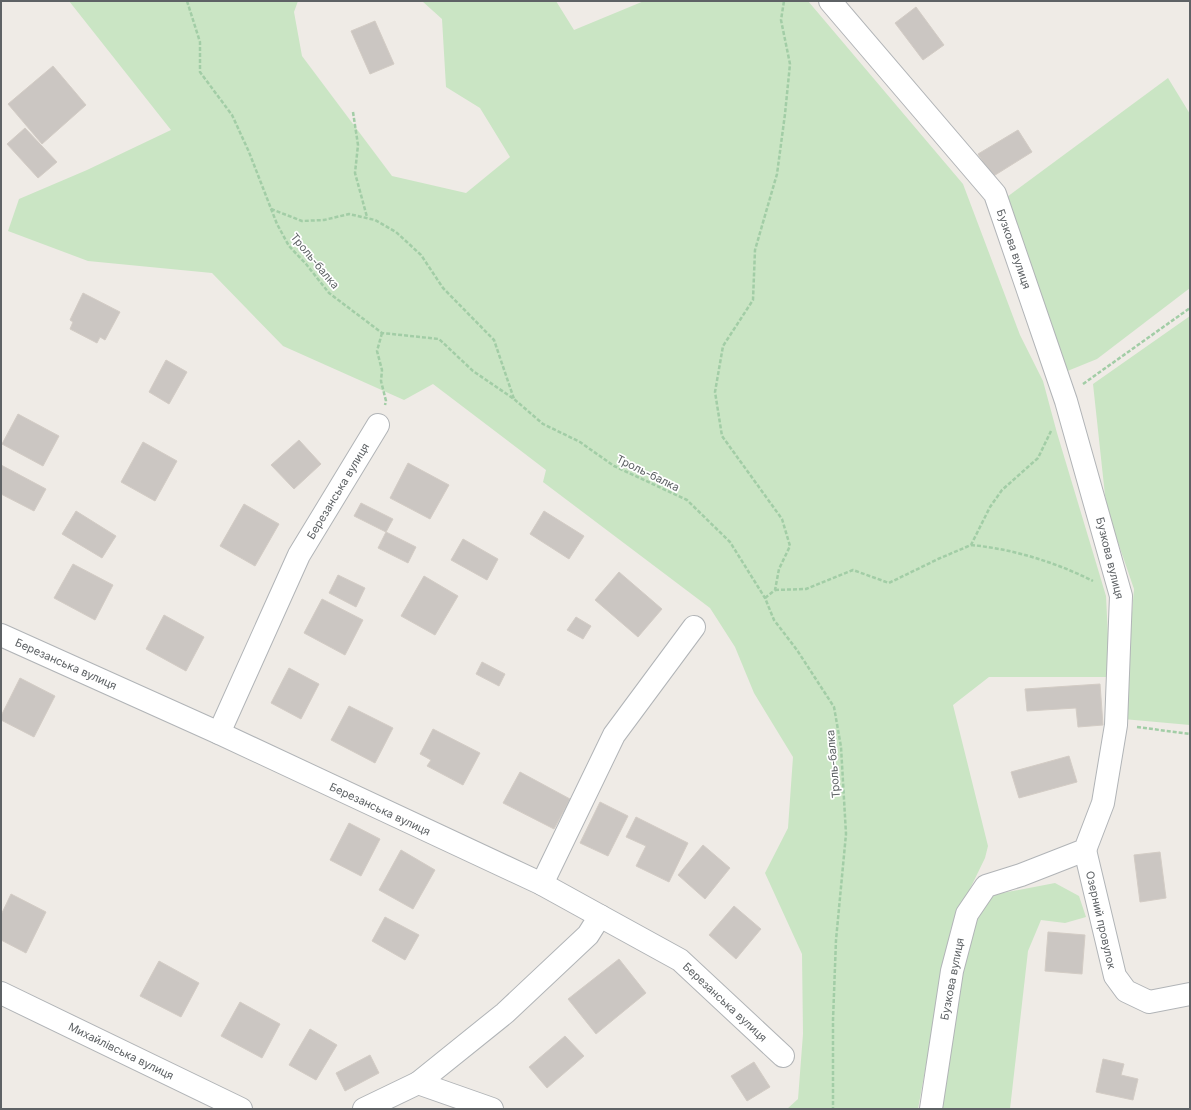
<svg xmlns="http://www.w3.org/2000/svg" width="1191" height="1110" font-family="Inter,sans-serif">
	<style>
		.green { fill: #cae5c4 }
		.building { fill: #cbc6c2; stroke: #d3ccc5 }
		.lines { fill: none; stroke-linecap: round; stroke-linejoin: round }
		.minor-casing { stroke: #b1b4b7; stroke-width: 24 }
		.path { stroke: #a2cda6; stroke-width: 2.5; stroke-dasharray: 4 2; stroke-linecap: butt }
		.minor { stroke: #fff; stroke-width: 22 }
		.labels { text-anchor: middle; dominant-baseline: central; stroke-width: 3.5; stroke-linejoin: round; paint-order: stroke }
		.street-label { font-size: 11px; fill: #5e6265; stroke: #fff }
	</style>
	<rect width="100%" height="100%" fill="#efebe6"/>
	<g class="green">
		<polygon points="69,1 298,1 294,12 302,56 392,176 466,193 510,157 480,108 446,87 442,19 422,1 556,1 574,30 644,1 808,1 963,184 1020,335 1043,381 1057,433 1106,596 1110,677 989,677 953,705 988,846 985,858 951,928 918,1109 787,1109 798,1099 803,1034 802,954 765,873 788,828 793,757 754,693 735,647 710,608 543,482 546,470 433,384 404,400 283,346 212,273 88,261 8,231 19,199 87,170 171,130"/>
		<polygon points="1168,78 1190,114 1190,288 1097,359 1065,372 1007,197"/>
		<polygon points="1190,316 1190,725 1123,719 1134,589 1110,519 1105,495 1093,384"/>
		<polygon points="1055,883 1079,896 1086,917 1065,923 1041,920 1028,951 1010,1109 941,1109 962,974 973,921 987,900 997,894"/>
	</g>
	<g class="building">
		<polygon points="916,7 944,45 923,60 895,23"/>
		<polygon points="375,21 394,64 370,74 351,31"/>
		<polygon points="53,66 86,105 42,144 8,104"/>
		<polygon points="25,128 57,162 38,178 7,144"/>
		<polygon points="1018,130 1032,152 992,177 978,154"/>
		<polygon points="83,293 120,312 105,340 100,337 97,343 70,329 73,322 70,320"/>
		<polygon points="166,360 187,372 169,404 149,392"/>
		<polygon points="18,414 59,436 43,466 2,444"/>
		<polygon points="299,440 321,464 294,489 271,465"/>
		<polygon points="143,442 177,461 155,501 121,482"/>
		<polygon points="408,463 449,485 430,519 390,498"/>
		<polygon points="1,465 46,489 34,511 1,494"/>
		<polygon points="361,503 393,519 386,532 354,516"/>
		<polygon points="244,504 279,524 255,566 220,546"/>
		<polygon points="76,511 116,536 102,558 62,534"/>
		<polygon points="544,511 584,536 569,559 530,534"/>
		<polygon points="386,532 416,547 408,563 378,548"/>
		<polygon points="463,539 498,559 487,580 451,560"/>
		<polygon points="73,564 113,585 95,620 54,598"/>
		<polygon points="619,572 662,609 638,637 595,600"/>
		<polygon points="338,575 365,588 356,607 329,593"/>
		<polygon points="424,576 458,596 435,635 401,616"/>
		<polygon points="322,599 363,620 345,655 304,633"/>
		<polygon points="164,615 204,637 186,671 146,649"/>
		<polygon points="576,617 591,626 583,639 567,630"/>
		<polygon points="482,662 505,674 499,686 476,674"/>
		<polygon points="289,668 319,684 301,719 271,703"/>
		<polygon points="20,678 55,696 34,737 1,720 1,716"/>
		<polygon points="1100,684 1103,725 1078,727 1076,708 1027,711 1025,689"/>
		<polygon points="349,706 393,728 375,763 331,740"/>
		<polygon points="433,729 480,753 463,785 427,766 431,760 420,754"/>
		<polygon points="1069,756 1077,782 1019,798 1011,772"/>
		<polygon points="520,772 570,799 554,829 503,803"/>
		<polygon points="600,802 628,816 608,856 580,843"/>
		<polygon points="636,817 688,843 669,882 636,866 646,846 626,837"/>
		<polygon points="349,823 380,839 361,876 330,860"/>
		<polygon points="703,845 730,868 705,899 678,875"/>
		<polygon points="401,850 435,870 413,909 379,890"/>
		<polygon points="1160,852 1166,898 1140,902 1134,855"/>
		<polygon points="11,894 46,912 26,953 1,940 1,915"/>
		<polygon points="734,906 761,929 736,959 709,935"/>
		<polygon points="385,917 419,935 405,960 372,941"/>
		<polygon points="1048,932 1085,935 1082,974 1045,971"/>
		<polygon points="619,959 646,993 596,1034 568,999"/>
		<polygon points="159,961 199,983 181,1017 140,996"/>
		<polygon points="240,1002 280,1024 262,1058 221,1036"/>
		<polygon points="310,1029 337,1045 316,1080 289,1065"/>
		<polygon points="565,1036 584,1056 547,1088 529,1067"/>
		<polygon points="370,1055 379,1073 345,1091 336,1073"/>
		<polygon points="1103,1059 1124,1064 1121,1075 1138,1079 1133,1100 1096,1092"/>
		<polygon points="754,1062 770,1087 747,1101 731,1076"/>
	</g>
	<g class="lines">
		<defs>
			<g id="minor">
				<polyline points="830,1 995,194 1066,401 1121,596 1116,725 1103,803 1085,850 1021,875 986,886 967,914 952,971 931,1109"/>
				<polyline points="1,635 219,733 542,884 600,916 588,935 505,1013 418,1083"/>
				<polyline points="219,733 299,555 378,425"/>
				<polyline points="1085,850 1115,976 1126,991 1149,1002 1190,994"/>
				<polyline points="542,884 614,735 694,627"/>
				<polyline points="600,916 680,960 783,1056"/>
				<polyline points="1,993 241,1109"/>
				<polyline points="364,1109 418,1083 492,1109"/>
			</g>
		</defs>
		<use href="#minor" class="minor-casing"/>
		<g class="path">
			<polyline points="187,1 200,42 200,72 232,115 249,152 277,224 289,246 306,264 329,293 382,333 439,339 473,371 514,399 543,424 580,442 614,466 687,500 730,542 765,598 774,620 797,650 834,707 841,747 846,834 836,940 833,1020 833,1109"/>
			<polyline points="353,112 358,145 355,173 367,217"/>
			<polyline points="271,209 302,221 324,220 349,214 375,220 396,232 421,255 443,288 494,340 514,399"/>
			<polyline points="382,333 377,351 382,370 381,381 386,401 385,405"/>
			<polyline points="1083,384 1190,308"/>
			<path d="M 971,545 C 1013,549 1055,562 1093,581"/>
			<polyline points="775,590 806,589 853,570 889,583 938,559 971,545 990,507 1002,490 1038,458 1051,431"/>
			<polyline points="765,598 775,590 779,569 790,546 782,519 722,436 715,392 723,346 753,300 755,250 777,174 785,114 790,64 781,20 784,1"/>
			<polyline points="1137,727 1190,734"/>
		</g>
		<use href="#minor" class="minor"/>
	</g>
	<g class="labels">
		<g class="street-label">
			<text transform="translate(1014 249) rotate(71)">Бузкова вулиця</text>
			<text transform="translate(315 261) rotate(50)">Троль-балка</text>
			<text transform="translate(648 473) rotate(26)">Троль-балка</text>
			<text transform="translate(338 491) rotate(-59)">Березанська вулиця</text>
			<text transform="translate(1110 558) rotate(76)">Бузкова вулиця</text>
			<text transform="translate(66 664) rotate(24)">Березанська вулиця</text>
			<text transform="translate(833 764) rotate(-95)">Троль-балка</text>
			<text transform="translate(380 809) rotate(25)">Березанська вулиця</text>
			<text transform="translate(1101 920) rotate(77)">Озерний провулок</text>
			<text transform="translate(952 979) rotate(-79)">Бузкова вулиця</text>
			<text transform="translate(725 1002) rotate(43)">Березанська вулиця</text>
			<text transform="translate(121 1051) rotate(26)">Михайлівська вулиця</text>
		</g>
	</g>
	<rect width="1191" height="1110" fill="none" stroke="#5e6265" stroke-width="4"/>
</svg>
